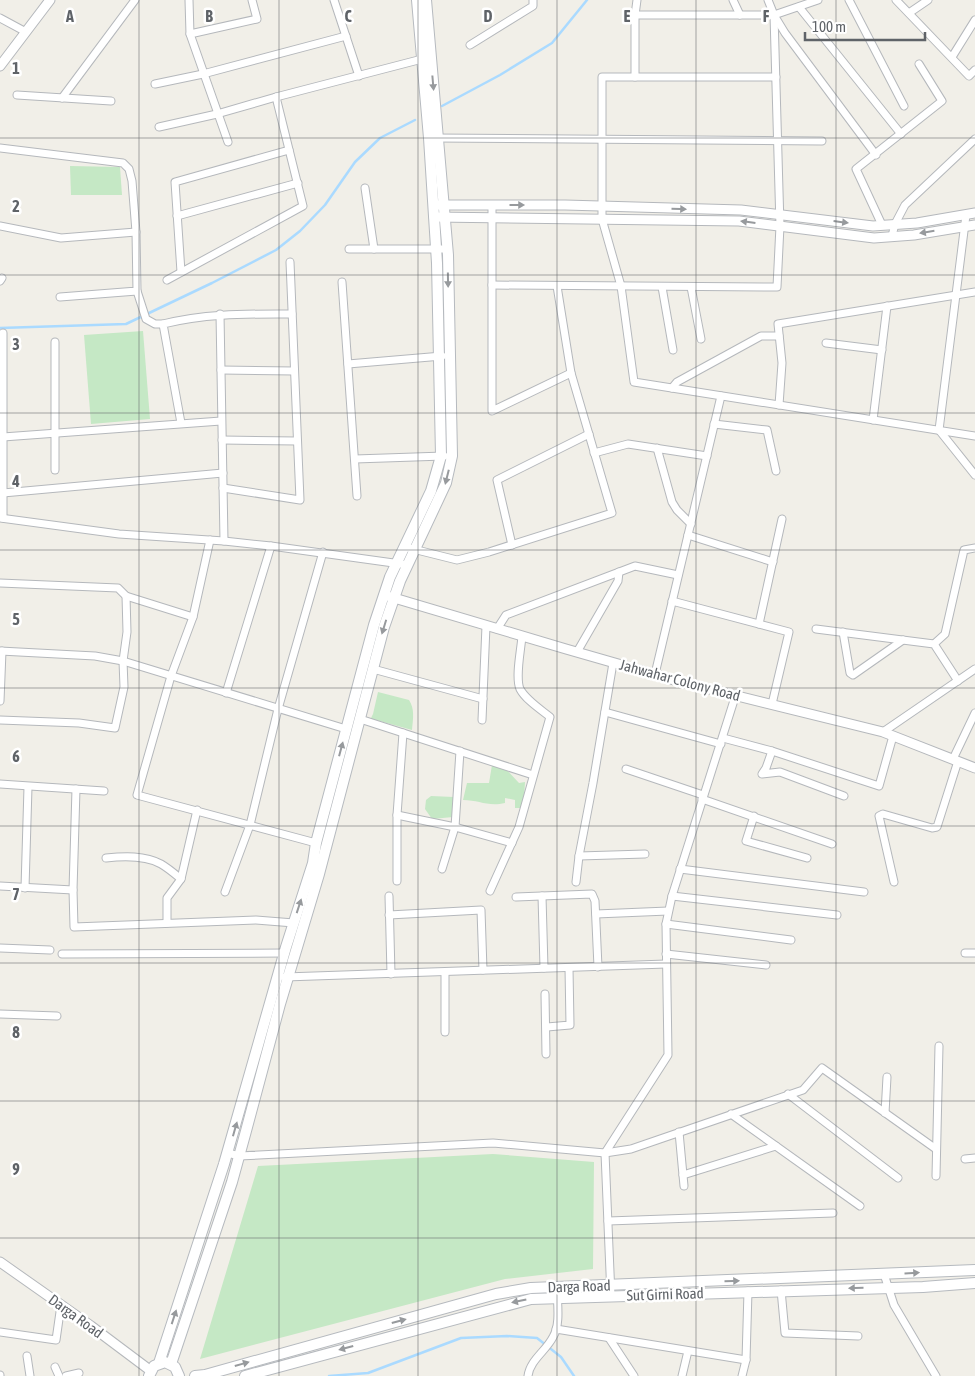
<svg xmlns="http://www.w3.org/2000/svg" width="975" height="1376" font-family="'Asap Condensed',sans-serif">
	<style>
		.green { fill: #c5e8c5 }
		.lines { fill: none; stroke-linecap: round; stroke-linejoin: round }
		.stream { stroke: #aadaff; stroke-width: 2.5 }
		.minor-casing { stroke: #b5b8bc; stroke-width: 9 }
		.tertiary-casing { stroke: #b5b8bc; stroke-width: 11 }
		.secondary-casing { stroke: #b6babf; stroke-width: 12 }
		.minor { stroke: #fff; stroke-width: 7 }
		.tertiary { stroke: #fff; stroke-width: 9 }
		.secondary { stroke: #fff; stroke-width: 10 }
		.oneway { fill: #979a9d }
		.grid { fill: none; stroke: #5f6368; stroke-width: 1; stroke-opacity: 0.55 }
		.labels { text-anchor: middle; dominant-baseline: central; stroke-width: 5; stroke-linejoin: round; paint-order: stroke }
		.street-label { font-size: 15px; fill: #5f6368; stroke: #fff }
		.grid-label { font-size: 16px; text-anchor: middle; font-weight: bold; fill: #5f6368; stroke: #fff; stroke-width: 5; stroke-linejoin: round; paint-order: stroke }
	</style>
	<rect width="100%" height="100%" fill="#f1efe8"/>
	<g class="green">
		<polygon points="70,166 120,167 122,195 71,195"/>
		<polygon points="143,331 150,419 91,424 84,335"/>
		<path d="M 378,692 L 409,700 C 415,709 413,719 412,730 L 376,720 L 370,720 L 373,714 Z"/>
		<path d="M 492,765 L 504,767 L 519,783 L 525,782 L 524,799 L 521,808 L 515,808 L 515,800 L 505,798 L 505,803 C 488,807 479,800 463,800 L 467,783 L 489,783 Z"/>
		<polygon points="431,796 454,797 453,817 432,819 425,809 426,800"/>
		<polygon points="493,1154 594,1162 593,1269 505,1279 200,1359 258,1166"/>
	</g>
	<g class="lines">
		<g class="stream">
			<polyline points="442,106 500,75 552,43 587,0"/>
			<polyline points="0,328 126,324 212,283 276,250 300,231 325,205 355,162 380,138 415,120"/>
			<polyline points="329,1376 368,1373 461,1338 507,1336 537,1338 561,1357 574,1376"/>
		</g>
		<defs>
			<g id="minor">
				<polyline points="189,0 190,34 228,142"/>
				<polyline points="334,0 359,76"/>
				<polyline points="733,0 740,15"/>
				<polyline points="768,0 774,15 785,33 876,155"/>
				<polyline points="849,0 904,106"/>
				<polyline points="896,0 969,76 975,70"/>
				<polyline points="799,7 901,134"/>
				<polyline points="909,13 928,0"/>
				<polyline points="635,15 774,15 818,0"/>
				<polyline points="0,18 26,32"/>
				<polyline points="190,34 257,19 252,0"/>
				<polyline points="470,45 533,6 533,0"/>
				<polyline points="952,57 975,20"/>
				<polyline points="635,77 635,15 637,0"/>
				<polyline points="776,77 602,77 602,219 621,286 634,382 975,436"/>
				<polyline points="155,84 203,74 346,36"/>
				<polyline points="17,95 111,101"/>
				<polyline points="62,98 135,0"/>
				<polyline points="159,127 217,114 276,97 426,58"/>
				<polyline points="434,138 822,141"/>
				<polyline points="0,148 123,163 129,169 132,181 136,232 137,291 60,297"/>
				<polyline points="365,188 374,249"/>
				<polyline points="492,205 492,411 571,373"/>
				<polyline points="966,215 939,430 975,475"/>
				<polyline points="177,216 298,183"/>
				<polyline points="882,225 856,169 942,101 919,64"/>
				<polyline points="0,226 61,238 136,232"/>
				<polyline points="892,236 895,224 905,205 975,139"/>
				<polyline points="349,249 447,249"/>
				<polyline points="181,272 175,182 289,150"/>
				<polyline points="167,280 303,206 276,97"/>
				<polyline points="0,281 2,278"/>
				<polyline points="342,282 357,496"/>
				<polyline points="492,285 777,287 780,226 774,15"/>
				<polyline points="662,287 673,350"/>
				<polyline points="691,287 701,339"/>
				<polyline points="137,291 146,319 155,324 163,324"/>
				<polyline points="220,314 224,541"/>
				<polyline points="3,333 3,518"/>
				<polyline points="55,342 55,470"/>
				<polyline points="826,343 882,350"/>
				<polyline points="348,364 442,356"/>
				<polyline points="221,370 294,371"/>
				<polyline points="672,388 677,382 761,336 779,336"/>
				<polyline points="779,405 782,363 778,324 975,292"/>
				<polyline points="873,420 887,306"/>
				<path d="M 181,423 L 163,324 C 206,313 248,314 292,314"/>
				<polyline points="714,424 767,430 776,471"/>
				<polyline points="3,437 221,421"/>
				<polyline points="222,440 297,441"/>
				<polyline points="657,448 672,502 677,510 691,524"/>
				<polyline points="594,453 628,444 707,456"/>
				<polyline points="355,459 444,456"/>
				<polyline points="223,488 300,500 290,262"/>
				<polyline points="3,493 223,473"/>
				<polyline points="0,518 119,534 224,541 271,546 408,565"/>
				<polyline points="688,535 773,562"/>
				<polyline points="210,540 193,617 171,676 137,795 316,843"/>
				<polyline points="512,545 497,480 589,434"/>
				<polyline points="405,547 457,560 489,552 612,513 571,373 557,286"/>
				<polyline points="0,583 118,588 126,596 127,632 123,661 124,687 115,728 79,723 0,720"/>
				<polyline points="126,596 193,617"/>
				<polyline points="672,601 789,632 772,704"/>
				<polyline points="759,624 782,519"/>
				<polyline points="497,629 506,615 635,566 678,575"/>
				<polyline points="816,629 934,644 958,681"/>
				<polyline points="843,632 850,673 853,675 903,640"/>
				<polyline points="934,644 945,634 964,550 975,548"/>
				<polyline points="0,651 95,656 123,661 346,729"/>
				<polyline points="577,652 618,581 619,572"/>
				<polyline points="373,669 483,699"/>
				<polyline points="655,674 721,396"/>
				<polyline points="226,693 271,546"/>
				<polyline points="0,701 2,651"/>
				<polyline points="605,712 721,744"/>
				<polyline points="360,719 533,775"/>
				<polyline points="482,720 486,626"/>
				<polyline points="883,732 975,669"/>
				<polyline points="723,738 772,751 879,786 893,736"/>
				<polyline points="772,751 766,768 762,774 780,772 844,796"/>
				<polyline points="953,759 975,713"/>
				<polyline points="626,769 703,795"/>
				<polyline points="0,784 104,791"/>
				<polyline points="76,789 73,890 74,927 256,920 294,923"/>
				<polyline points="702,799 832,844"/>
				<polyline points="397,815 455,827 512,843"/>
				<polyline points="754,816 746,841 807,858"/>
				<polyline points="579,856 645,854"/>
				<path d="M 106,858 C 124,856 145,855 161,864 C 168,868 175,874 181,879"/>
				<polyline points="442,869 455,827 460,751"/>
				<polyline points="680,869 864,892"/>
				<polyline points="397,881 397,815 403,733"/>
				<polyline points="576,882 579,856 593,783 613,663"/>
				<polyline points="894,882 879,816 883,814 932,828 937,827 958,761"/>
				<polyline points="0,886 73,890"/>
				<polyline points="25,888 28,787"/>
				<path d="M 490,891 L 519,827 L 550,717 C 540,709 526,700 520,689 C 515,677 521,650 522,636"/>
				<polyline points="225,892 250,825 278,709 323,552"/>
				<polyline points="389,896 391,974"/>
				<polyline points="542,896 544,968"/>
				<polyline points="672,896 837,915"/>
				<polyline points="516,897 592,894 595,901 598,967"/>
				<polyline points="596,914 668,911"/>
				<polyline points="389,915 481,910 483,970"/>
				<polyline points="167,923 167,898 181,879 197,810"/>
				<polyline points="666,924 791,940"/>
				<polyline points="0,948 50,950"/>
				<polyline points="965,953 975,953"/>
				<polyline points="62,954 284,953"/>
				<polyline points="666,954 766,965"/>
				<polyline points="285,977 666,964"/>
				<polyline points="545,994 546,1054"/>
				<polyline points="0,1014 57,1016"/>
				<polyline points="547,1027 570,1025 569,968"/>
				<polyline points="445,1032 445,973"/>
				<polyline points="788,1094 898,1178"/>
				<polyline points="885,1113 887,1077"/>
				<polyline points="731,1114 860,1206"/>
				<polyline points="679,1132 684,1186"/>
				<polyline points="228,1153 239,1156 493,1143 605,1153 631,1149 803,1090 822,1068 936,1149"/>
				<polyline points="965,1159 975,1158"/>
				<polyline points="683,1175 776,1146"/>
				<polyline points="936,1176 939,1046"/>
				<polyline points="608,1221 833,1213"/>
				<polyline points="884,1274 894,1305 936,1376"/>
				<polyline points="781,1290 785,1333 858,1336"/>
				<polyline points="611,1296 605,1153 668,1055 666,924 672,896 736,694"/>
				<polyline points="556,1329 746,1360"/>
				<polyline points="0,1332 56,1340 61,1305"/>
				<polyline points="609,1338 634,1376"/>
				<polyline points="27,1356 30,1376"/>
				<polyline points="55,1367 59,1376"/>
				<polyline points="0,1375 0,1376"/>
				<polyline points="66,1376 79,1373"/>
				<path d="M 528,1376 C 530,1360 546,1351 553,1337 C 561,1324 557,1302 557,1287"/>
				<polyline points="682,1376 688,1351"/>
				<polyline points="742,1376 746,1360 748,1291"/>
			</g>
			<g id="tertiary">
				<polyline points="0,66 50,0"/>
				<polyline points="438,205 565,205 741,210 873,226 917,223 975,213"/>
				<polyline points="434,217 739,221 874,238 914,235 975,225"/>
				<polyline points="384,595 566,649 681,682 883,732 975,768"/>
				<polyline points="0,1262 91,1326 151,1371"/>
			</g>
			<g id="secondary">
				<polyline points="159,1363 224,1164 286,947 313,863 316,843 374,625 390,577 431,491 441,456 437,263 429,138 417,0"/>
				<polyline points="171,1364 232,1182 246,1131 280,1004 319,874 384,627 400,581 446,483 452,456 448,255 426,0"/>
				<polyline points="149,1376 154,1366 165,1362 175,1367 179,1376"/>
				<polyline points="195,1376 205,1375 496,1294 531,1288 975,1270"/>
				<polyline points="245,1376 531,1299 923,1287 975,1283"/>
			</g>
		</defs>
		<use href="#minor" class="minor-casing"/>
		<use href="#tertiary" class="tertiary-casing"/>
		<use href="#secondary" class="secondary-casing"/>
		<use href="#minor" class="minor"/>
		<use href="#tertiary" class="tertiary"/>
		<use href="#secondary" class="secondary"/>
	</g>
	<defs><path id="oneway-solid" d="M-6-.8H1V-3.2L6.5 0L1 3.2V.8H-6Z" transform="scale(1.25)"/></defs>
	<g class="oneway">
		<use href="#oneway-solid" transform="translate(433 83) rotate(85)"/>
		<use href="#oneway-solid" transform="translate(517 205)"/>
		<use href="#oneway-solid" transform="translate(679 209) rotate(2)"/>
		<use href="#oneway-solid" transform="translate(748 222) rotate(-173)"/>
		<use href="#oneway-solid" transform="translate(841 222) rotate(7)"/>
		<use href="#oneway-solid" transform="translate(927 232) rotate(171)"/>
		<use href="#oneway-solid" transform="translate(448 280) rotate(89)"/>
		<use href="#oneway-solid" transform="translate(447 477) rotate(104)"/>
		<use href="#oneway-solid" transform="translate(384 627) rotate(107)"/>
		<use href="#oneway-solid" transform="translate(341 749) rotate(-75)"/>
		<use href="#oneway-solid" transform="translate(299 906) rotate(-72)"/>
		<use href="#oneway-solid" transform="translate(235 1129) rotate(-74)"/>
		<use href="#oneway-solid" transform="translate(912 1273) rotate(-3)"/>
		<use href="#oneway-solid" transform="translate(732 1281) rotate(-2)"/>
		<use href="#oneway-solid" transform="translate(856 1288) rotate(179)"/>
		<use href="#oneway-solid" transform="translate(519 1301) rotate(168)"/>
		<use href="#oneway-solid" transform="translate(174 1317) rotate(-72)"/>
		<use href="#oneway-solid" transform="translate(399 1321) rotate(-15)"/>
		<use href="#oneway-solid" transform="translate(346 1348) rotate(165)"/>
		<use href="#oneway-solid" transform="translate(242 1364) rotate(-16)"/>
	</g>
	<path class="grid" d="M 139,0 L 139,1376M 279,0 L 279,1376M 418,0 L 418,1376M 557,0 L 557,1376M 696,0 L 696,1376M 836,0 L 836,1376M 0,138 L 975,138M 0,275 L 975,275M 0,413 L 975,413M 0,550 L 975,550M 0,688 L 975,688M 0,826 L 975,826M 0,963 L 975,963M 0,1101 L 975,1101M 0,1238 L 975,1238"/>
	<g class="labels">
		<g class="street-label">
			<text transform="translate(680 680) rotate(15)">Jahwahar Colony Road</text>
			<text transform="translate(579 1286) rotate(-2)">Darga Road</text>
			<text transform="translate(665 1294) rotate(-2)">Sut Girni Road</text>
			<text transform="translate(76 1316) rotate(36)">Darga Road</text>
		</g>
	</g>
	<g class="grid-label">
		<text x="70" y="22">A</text>
		<text x="209" y="22">B</text>
		<text x="348" y="22">C</text>
		<text x="488" y="22">D</text>
		<text x="627" y="22">E</text>
		<text x="766" y="22">F</text>
		<text x="16" y="74">1</text>
		<text x="16" y="212">2</text>
		<text x="16" y="350">3</text>
		<text x="16" y="487">4</text>
		<text x="16" y="625">5</text>
		<text x="16" y="762">6</text>
		<text x="16" y="900">7</text>
		<text x="16" y="1038">8</text>
		<text x="16" y="1175">9</text>
	</g>
	<path d="M805 32v8h120v-8" fill="none" stroke="#5f6368" stroke-width="2.5"/>
	<text x="812" y="32" font-size="15" fill="#5f6368" stroke="#ffffff" stroke-width="4" paint-order="stroke">100 m</text>
</svg>
